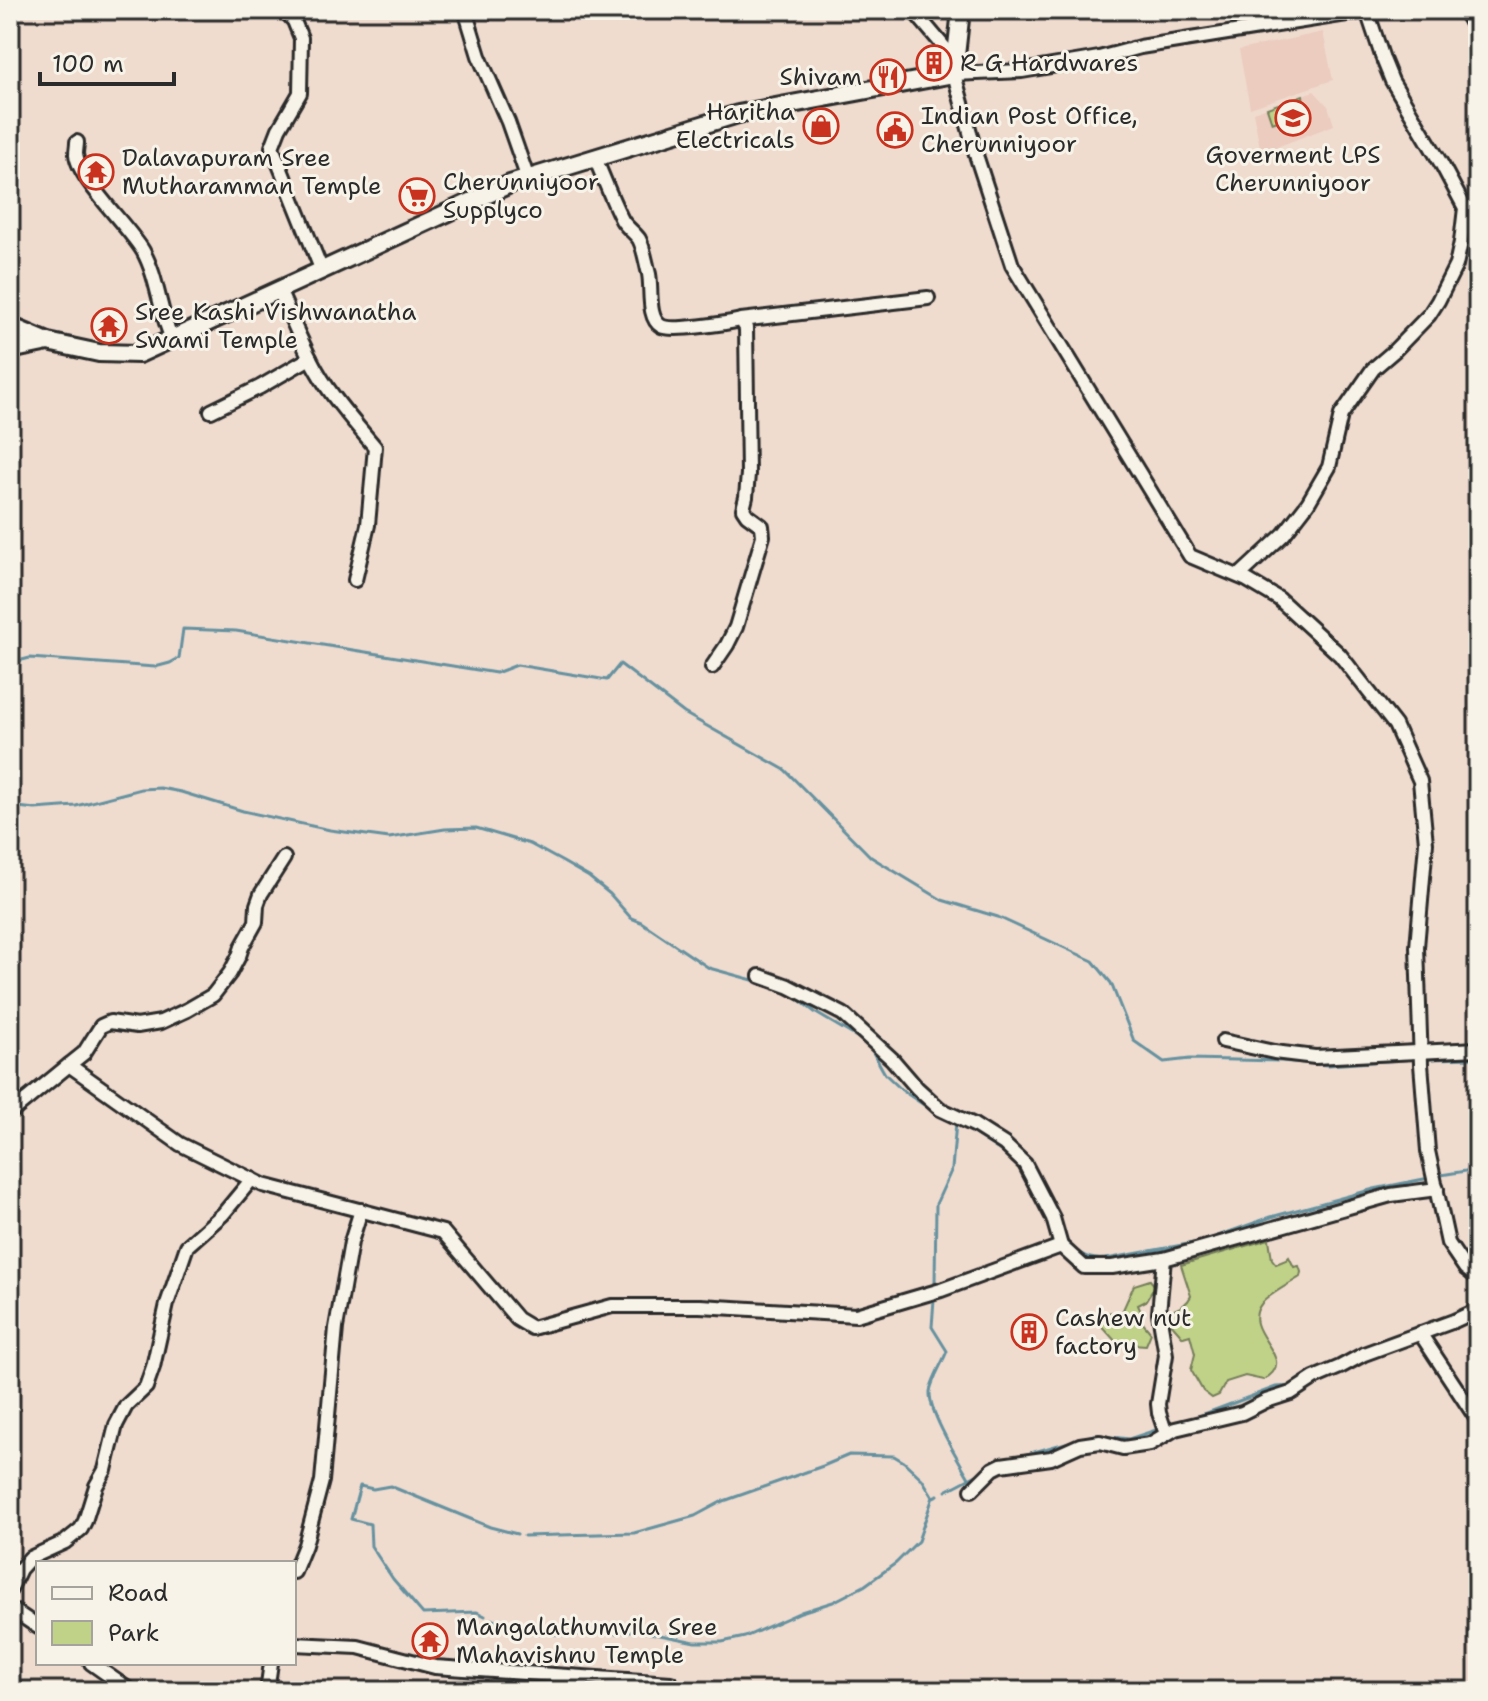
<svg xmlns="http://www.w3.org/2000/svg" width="1488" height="1701" font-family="'Shantell Sans',sans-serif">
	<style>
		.built { fill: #ebccbe }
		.green { fill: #bfd288; stroke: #757e5a; stroke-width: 2 }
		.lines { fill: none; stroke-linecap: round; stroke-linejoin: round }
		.stream { stroke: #65919f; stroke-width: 3 }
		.minor-casing { stroke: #2b2b2b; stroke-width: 18 }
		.major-casing { stroke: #2b2b2b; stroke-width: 22 }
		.minor { stroke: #f7f3e8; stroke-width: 12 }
		.major { stroke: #f7f3e8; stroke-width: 16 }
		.labels { text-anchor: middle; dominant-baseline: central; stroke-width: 6; stroke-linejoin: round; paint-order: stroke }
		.poi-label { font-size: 24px; fill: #2b2b2b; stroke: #f7f3e8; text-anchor: start }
	</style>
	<rect width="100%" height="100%" fill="#f0dccf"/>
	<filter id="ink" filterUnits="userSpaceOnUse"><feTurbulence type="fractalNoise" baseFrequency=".0125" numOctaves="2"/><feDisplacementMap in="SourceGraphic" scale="16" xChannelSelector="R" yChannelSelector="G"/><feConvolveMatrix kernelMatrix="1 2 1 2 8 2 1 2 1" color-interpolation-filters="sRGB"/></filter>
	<g filter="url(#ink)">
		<g class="built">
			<polygon points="1323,32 1333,80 1250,108 1239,50"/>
			<polygon points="1314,91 1328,106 1334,125 1261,153 1253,112"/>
		</g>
		<g class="green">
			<polygon points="1303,95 1305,112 1272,123 1267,108"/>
			<path d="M 1269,1239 L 1272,1259 L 1276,1264 L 1286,1260 L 1289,1257 L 1294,1267 L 1299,1266 L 1301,1272 L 1300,1277 C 1288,1285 1271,1293 1262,1303 C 1237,1333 1303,1358 1263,1380 L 1245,1376 L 1226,1382 L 1219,1395 L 1212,1398 L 1203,1391 L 1191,1370 L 1195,1354 L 1190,1335 L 1183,1337 L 1169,1321 L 1167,1313 C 1176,1308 1186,1307 1191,1296 L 1181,1265 Z"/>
			<polygon points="1150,1280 1155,1286 1146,1301 1138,1305 1141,1312 1134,1316 1142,1322 1151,1333 1146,1345 1117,1343 1096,1320 1098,1313 1122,1312 1134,1285"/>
		</g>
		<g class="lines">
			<g class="stream">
				<polyline points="10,663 30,658 155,667 170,663 179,658 183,629 236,631 496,673 517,665 607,680 620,664 684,713 785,770 871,857 942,900 998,917 1093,961 1111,983 1134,1041 1164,1062 1190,1059 1281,1061 1328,1065 1415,1059"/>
				<polyline points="10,806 35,809 76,806 141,789 160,788 181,792 243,811 330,830 389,838 445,829 476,828 530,844 563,862 589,877 610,894 631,918 641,922 709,968 760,982"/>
				<polyline points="793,995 816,1013 860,1039 870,1047 885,1074 903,1091 936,1113"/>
				<polyline points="1426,1059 1478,1058"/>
				<polyline points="961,1125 1011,1158"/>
				<polyline points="1441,1175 1478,1169"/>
				<path d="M 1068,1245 C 1085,1257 1091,1262 1112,1258 L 1204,1241 L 1271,1217 L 1374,1189 L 1424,1179"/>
				<polyline points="935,1284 936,1204 952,1169 956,1122"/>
				<path d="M 934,1299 L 932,1327 L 947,1351 C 943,1362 931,1381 930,1392 C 929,1413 958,1459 969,1478"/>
				<polyline points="1191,1419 1276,1387 1294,1386"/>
				<polyline points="1013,1458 1094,1435 1129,1439 1156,1430"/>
				<polyline points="946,1491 984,1471"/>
				<polyline points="524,1536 634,1533 695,1516 721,1502 823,1466 849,1455 894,1456 904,1462 922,1479 933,1497 938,1495"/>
				<polyline points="485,1616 477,1612 423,1614 393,1579 371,1546 370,1524 351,1519 360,1486 373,1489 390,1486 490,1527 517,1534"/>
				<polyline points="491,1619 516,1630 538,1633 567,1635 618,1633 635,1630 695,1642 722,1642 745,1637 801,1612 833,1602 864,1586 896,1563 918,1541 933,1497"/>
			</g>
			<defs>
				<g id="minor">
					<polyline points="284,10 294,21 301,38 300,93 279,129 272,147 322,271"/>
					<polyline points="465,10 479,56 508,122 528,179"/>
					<polyline points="913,10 956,61"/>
					<polyline points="1372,10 1140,47 1099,58 1022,71 954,74 977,158 1012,265 1190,556 1247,580 1279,599 1340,655 1395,725 1420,781 1426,843 1417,947 1421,1064 1428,1151 1448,1243 1465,1268 1478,1278"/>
					<polyline points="1464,10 1478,34"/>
					<path d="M 77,142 C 77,146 76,150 76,154 C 78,179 129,227 143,251 C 158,278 159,311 172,339"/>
					<path d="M 595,158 C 604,179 612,200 622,220 C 626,227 634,232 639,239 C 644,248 646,263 649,274 C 652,289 647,318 661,326 C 671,332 728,323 741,320 L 746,328 L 748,474 L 746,497 L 743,509 L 747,515 L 762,526 L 763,536 L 736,627 L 727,645 L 712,667"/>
					<path d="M 279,290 C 291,317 302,345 317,371 C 333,399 355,423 375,447 L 368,525 L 355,580"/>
					<polyline points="741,320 928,298"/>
					<polyline points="211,411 260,387 310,358"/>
					<polyline points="1239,576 1284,534 1308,503 1329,467 1341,415 1373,369 1394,351 1429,315 1438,301 1456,265 1461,242 1465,208 1442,165 1392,81 1383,59 1367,11"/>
					<polyline points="760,976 788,986 843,1014 892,1059 917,1088 940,1109 974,1125 1004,1144 1025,1164 1053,1218 1061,1246"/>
					<polyline points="1223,1041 1274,1052 1315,1057 1478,1049"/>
					<polyline points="69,1065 84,1053 101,1026 110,1022 137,1026 161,1022 187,1010 213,995 230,973 239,956 242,947 256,922 257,905 261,894 284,858"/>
					<polyline points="10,1109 14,1110 69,1065 180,1144 263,1185 443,1232 517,1319 532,1328 612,1306 700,1306 856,1315 941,1290 1061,1246 1084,1267 1112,1267 1164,1259 1391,1195 1437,1189"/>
					<polyline points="1164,1259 1159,1313 1166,1355 1158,1404 1159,1413 1166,1434"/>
					<polyline points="1420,1333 1478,1421"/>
					<polyline points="972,1490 993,1469 1001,1465 1051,1458 1080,1445 1100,1442 1123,1448 1150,1444 1175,1429 1242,1413 1266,1401 1291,1393 1314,1378 1340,1367 1364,1354 1454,1321 1478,1310"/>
					<polyline points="294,1572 305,1545 322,1481 336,1328 351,1242 361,1210"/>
					<polyline points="10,1590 20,1569 30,1558 65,1542 81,1529 85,1521 96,1486 105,1470 116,1425 126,1406 146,1387 153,1367 167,1304 187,1246 223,1214 252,1179"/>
					<polyline points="10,1608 38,1627"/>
					<polyline points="294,1644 358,1647 435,1667 671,1683"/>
					<polyline points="91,1663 131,1691"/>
					<polyline points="267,1691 271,1663"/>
				</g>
				<g id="major">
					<polyline points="10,326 48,342"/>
					<polyline points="10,350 48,342 99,353 139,354 510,184 738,114 954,74 961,10"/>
				</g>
			</defs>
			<use href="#minor" class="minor-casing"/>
			<use href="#major" class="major-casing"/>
			<use href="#minor" class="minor"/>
			<use href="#major" class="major"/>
		</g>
	</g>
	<defs>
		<symbol id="building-ring" viewBox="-11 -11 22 22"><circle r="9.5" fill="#f7f3e8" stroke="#c8321e" stroke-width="1.5"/><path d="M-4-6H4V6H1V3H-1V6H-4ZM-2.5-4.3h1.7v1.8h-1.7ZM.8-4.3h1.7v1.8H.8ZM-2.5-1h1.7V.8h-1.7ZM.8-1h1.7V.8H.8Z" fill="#c8321e"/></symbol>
		<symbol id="restaurant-ring" viewBox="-11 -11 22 22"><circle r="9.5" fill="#f7f3e8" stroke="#c8321e" stroke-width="1.5"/><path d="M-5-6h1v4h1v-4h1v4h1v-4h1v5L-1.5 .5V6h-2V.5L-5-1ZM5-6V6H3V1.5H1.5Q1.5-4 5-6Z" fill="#c8321e"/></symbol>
		<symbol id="school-ring" viewBox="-11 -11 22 22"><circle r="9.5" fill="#f7f3e8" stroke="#c8321e" stroke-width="1.5"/><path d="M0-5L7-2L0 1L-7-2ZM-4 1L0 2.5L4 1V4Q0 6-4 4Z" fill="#c8321e"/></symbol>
		<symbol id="shop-ring" viewBox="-11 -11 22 22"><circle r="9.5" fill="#f7f3e8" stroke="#c8321e" stroke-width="1.5"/><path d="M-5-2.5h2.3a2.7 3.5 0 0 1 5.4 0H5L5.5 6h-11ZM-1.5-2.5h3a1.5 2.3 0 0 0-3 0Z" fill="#c8321e"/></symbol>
		<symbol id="civic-ring" viewBox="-11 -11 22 22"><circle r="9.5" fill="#f7f3e8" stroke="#c8321e" stroke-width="1.5"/><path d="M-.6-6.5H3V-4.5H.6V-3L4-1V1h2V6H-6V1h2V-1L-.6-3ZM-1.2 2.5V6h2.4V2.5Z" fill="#c8321e"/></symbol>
		<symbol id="temple-ring" viewBox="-11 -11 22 22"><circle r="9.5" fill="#f7f3e8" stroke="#c8321e" stroke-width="1.5"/><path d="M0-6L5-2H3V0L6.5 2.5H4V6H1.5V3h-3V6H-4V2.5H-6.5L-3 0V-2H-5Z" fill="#c8321e"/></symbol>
		<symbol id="supermarket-ring" viewBox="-11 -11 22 22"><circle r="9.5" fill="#f7f3e8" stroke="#c8321e" stroke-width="1.5"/><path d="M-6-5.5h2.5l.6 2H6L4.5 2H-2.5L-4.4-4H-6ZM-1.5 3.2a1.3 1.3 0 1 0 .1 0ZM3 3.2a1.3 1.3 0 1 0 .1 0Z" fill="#c8321e"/></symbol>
	</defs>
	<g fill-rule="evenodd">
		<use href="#building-ring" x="914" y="43" width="40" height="40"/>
		<use href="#restaurant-ring" x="868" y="57" width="40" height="40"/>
		<use href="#school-ring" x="1273" y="98" width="40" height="40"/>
		<use href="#shop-ring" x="801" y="106" width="40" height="40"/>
		<use href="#civic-ring" x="875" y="110" width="40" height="40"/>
		<use href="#temple-ring" x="76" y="152" width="40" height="40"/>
		<use href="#supermarket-ring" x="397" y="176" width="40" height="40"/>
		<use href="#temple-ring" x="89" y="306" width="40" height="40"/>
		<use href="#building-ring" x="1009" y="1312" width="40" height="40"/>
		<use href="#temple-ring" x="410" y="1621" width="40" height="40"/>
	</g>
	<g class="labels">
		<g class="poi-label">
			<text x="960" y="63">R G Hardwares</text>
			<text x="862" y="77" text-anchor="end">Shivam</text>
			<text x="795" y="112" text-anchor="end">Haritha<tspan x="795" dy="28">Electricals</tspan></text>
			<text x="921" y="116">Indian Post Office,<tspan x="921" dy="28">Cherunniyoor</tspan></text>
			<text x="1293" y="155" text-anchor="middle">Goverment LPS<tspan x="1293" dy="28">Cherunniyoor</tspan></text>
			<text x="122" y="158">Dalavapuram Sree<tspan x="122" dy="28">Mutharamman Temple</tspan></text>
			<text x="443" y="182">Cherunniyoor<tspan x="443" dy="28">Supplyco</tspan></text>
			<text x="135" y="312">Sree Kashi Vishwanatha<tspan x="135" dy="28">Swami Temple</tspan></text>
			<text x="1055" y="1318">Cashew nut<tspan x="1055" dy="28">factory</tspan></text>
			<text x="456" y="1627">Mangalathumvila Sree<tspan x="456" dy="28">Mahavishnu Temple</tspan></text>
		</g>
	</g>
	<rect width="1488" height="1701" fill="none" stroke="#f7f3e8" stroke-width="40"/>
	<rect x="20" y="20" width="1448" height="1661" fill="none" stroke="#2b2b2b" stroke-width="3" filter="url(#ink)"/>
	<rect x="36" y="1561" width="260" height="104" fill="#f7f3e8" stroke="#a5a39c" stroke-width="2"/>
	<rect x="52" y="1587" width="40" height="12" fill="#f7f3e8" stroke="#a5a39c" stroke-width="2"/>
	<text x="108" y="1601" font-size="24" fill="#2b2b2b">Road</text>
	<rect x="52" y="1621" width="40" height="24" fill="#bfd288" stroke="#a5a39c" stroke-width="2"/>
	<text x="108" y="1641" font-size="24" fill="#2b2b2b">Park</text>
	<path d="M40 72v12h134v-12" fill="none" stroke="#2b2b2b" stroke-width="4"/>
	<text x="52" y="72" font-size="24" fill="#2b2b2b" stroke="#f7f3e8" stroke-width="6" paint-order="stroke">100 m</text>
</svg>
